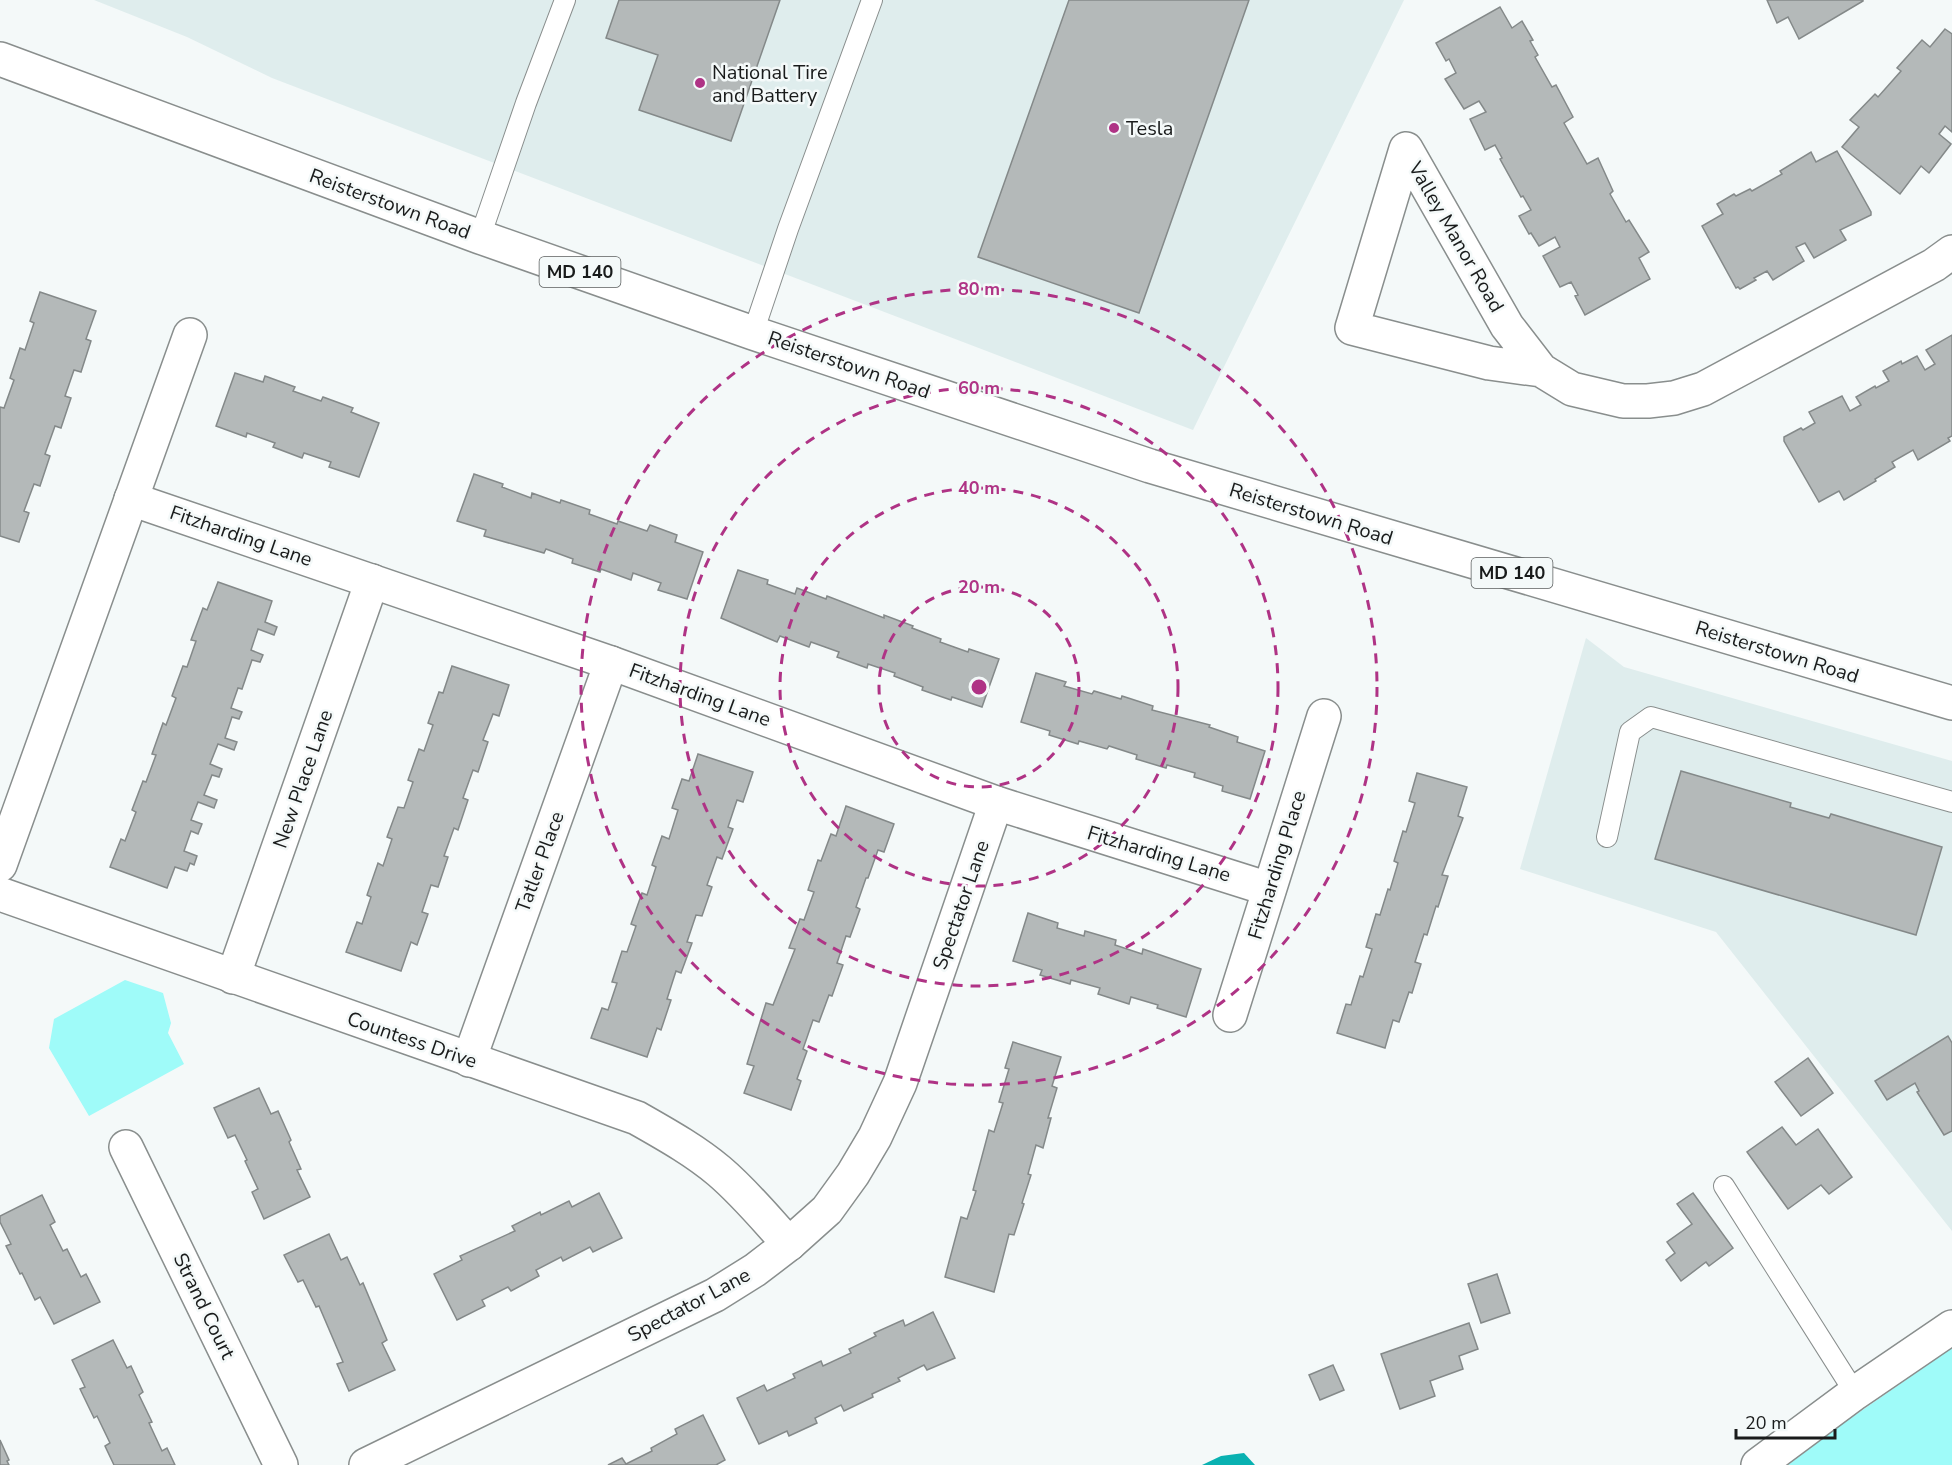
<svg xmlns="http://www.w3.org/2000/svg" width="1952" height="1465" font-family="'Nunito Sans',sans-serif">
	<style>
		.built { fill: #dfeded }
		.green { fill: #9ffbf9 }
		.water { fill: #09b1b1 }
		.building { fill: #b4b9b9; stroke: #848989; stroke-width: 1.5 }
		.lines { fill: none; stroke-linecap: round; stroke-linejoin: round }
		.service-casing { stroke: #898e8d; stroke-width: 22 }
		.minor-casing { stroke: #898e8d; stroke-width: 36 }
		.secondary-casing { stroke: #898e8d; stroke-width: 36 }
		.primary-casing { stroke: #898e8d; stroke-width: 36 }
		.service { stroke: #fff; stroke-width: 20 }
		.minor { stroke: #fff; stroke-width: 33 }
		.secondary { stroke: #fff; stroke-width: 33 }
		.primary { stroke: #fff; stroke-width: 33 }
		.ring { fill: none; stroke: #af3385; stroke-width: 3; stroke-dasharray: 10 8 }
		.poi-dot { fill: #af3385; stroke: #f4f9f9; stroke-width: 2 }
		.labels { text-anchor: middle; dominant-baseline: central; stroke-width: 5; stroke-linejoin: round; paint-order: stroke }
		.shield { fill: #f4f9f9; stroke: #5b5e5e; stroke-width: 1.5 }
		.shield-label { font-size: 18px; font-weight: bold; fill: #191b1b }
		.poi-label { font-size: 20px; fill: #191b1b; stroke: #f4f9f9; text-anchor: start }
		.street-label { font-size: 20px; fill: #191b1b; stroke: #f4f9f9 }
		.centre { fill: #af3385; stroke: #f4f9f9; stroke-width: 3 }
		.ring-label { font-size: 18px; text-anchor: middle; font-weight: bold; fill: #af3385; stroke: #f4f9f9; stroke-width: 5; stroke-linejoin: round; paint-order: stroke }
	</style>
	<rect width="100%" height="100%" fill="#f4f9f9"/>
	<g class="built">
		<polygon points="94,0 1404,0 1193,430 272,78 187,37"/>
		<polygon points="1586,638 1624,667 1952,761 1952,1231 1716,932 1520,869"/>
	</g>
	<g class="green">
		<polygon points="125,980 163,993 171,1023 168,1033 184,1064 89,1116 49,1048 54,1019"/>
		<polygon points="1952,1348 1952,1465 1788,1465 1838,1427"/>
	</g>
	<polygon class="water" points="1244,1453 1255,1465 1202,1465 1221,1456"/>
	<g class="building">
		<polygon points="619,0 780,0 731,141 639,110 658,55 606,38"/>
		<polygon points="1069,0 1249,0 1139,313 978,257"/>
		<polygon points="1767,0 1863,0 1863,1 1799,39 1788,17 1777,23"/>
		<polygon points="1500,7 1512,28 1522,21 1533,40 1530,41 1538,55 1535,57 1552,87 1556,85 1573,117 1564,123 1587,164 1598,158 1613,191 1610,194 1626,222 1629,220 1649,252 1639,258 1650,279 1585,315 1575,296 1578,295 1571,282 1560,287 1543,256 1560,247 1555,237 1539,246 1531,233 1529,234 1519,216 1531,210 1523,196 1521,197 1500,159 1502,158 1495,145 1485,150 1470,119 1486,112 1479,101 1464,109 1445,79 1456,73 1449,59 1446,61 1436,43"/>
		<polygon points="1945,29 1952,34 1952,132 1945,126 1939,134 1951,144 1929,173 1921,166 1900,194 1842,147 1859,127 1850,120 1875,94 1878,97 1901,71 1897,68 1922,40 1930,47"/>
		<polygon points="1837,151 1871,212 1871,215 1840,230 1846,240 1814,258 1805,243 1796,247 1804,261 1773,280 1767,271 1754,278 1756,280 1740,289 1738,287 1736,288 1702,226 1723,214 1717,204 1734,194 1736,196 1750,189 1752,191 1782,174 1780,171 1811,152 1816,162"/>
		<polygon points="40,292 96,311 86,339 91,341 81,372 74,370 65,396 71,398 61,428 55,426 45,454 50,456 40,486 34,484 24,511 29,513 19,542 0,536 0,407 4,408 14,380 10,378 20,348 25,350 34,323 30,321"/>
		<polygon points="1952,335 1952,436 1948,438 1950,441 1918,460 1913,450 1892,462 1895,467 1875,479 1876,481 1844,500 1839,491 1819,502 1784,441 1784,437 1801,428 1803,430 1815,423 1809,412 1842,396 1850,411 1861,405 1856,397 1875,386 1876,388 1889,381 1883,371 1901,361 1902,364 1917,356 1925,370 1935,364 1926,350"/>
		<polygon points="235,373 263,382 265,376 295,387 293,391 321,401 323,397 353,408 351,412 379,423 359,477 329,467 331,462 304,453 302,458 273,447 275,443 247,433 246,437 216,426"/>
		<polygon points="474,474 503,484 502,487 531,498 532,493 560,503 561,500 590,510 589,514 617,524 618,521 647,531 650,525 677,535 675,542 703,552 687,599 658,590 661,583 633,573 631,580 601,569 600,572 572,563 573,559 546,549 544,553 484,536 486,530 457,521"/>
		<polygon points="738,570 768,580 767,584 795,594 797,588 826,599 827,596 884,618 884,615 913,626 912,628 941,639 940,642 968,652 969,649 999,659 982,707 952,697 951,700 922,690 923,687 894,676 895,673 868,664 867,668 837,657 839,652 811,642 809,647 780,636 777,642 721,618"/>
		<polygon points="218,582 272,601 265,622 277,627 274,635 258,629 251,650 263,655 260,662 252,660 242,689 238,688 231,708 242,712 239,719 232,717 225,738 237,742 234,750 218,744 210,764 222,769 219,777 212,775 204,795 217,800 214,808 198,802 191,820 202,824 198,834 191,831 184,851 197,856 194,865 190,863 187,871 175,867 167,888 110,867 121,839 125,841 136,812 132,810 143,781 146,782 156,755 152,754 163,723 166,725 176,698 172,696 183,666 187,667 196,641 191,640 203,608 207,610"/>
		<polygon points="452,666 509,685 499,716 493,714 483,740 488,742 478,772 473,770 463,798 468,800 458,830 454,828 444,856 448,857 438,887 431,885 422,912 428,914 417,945 411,942 401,971 346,952 357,922 362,924 371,897 367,895 378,863 383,866 392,839 387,837 398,807 404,808 413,782 408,780 419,749 424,751 433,725 428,723 439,692 443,693"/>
		<polygon points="1036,673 1066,682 1064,686 1092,694 1094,691 1121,699 1122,696 1153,706 1152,710 1210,725 1209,727 1238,737 1237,742 1265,751 1250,799 1222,791 1223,786 1194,777 1195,773 1167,765 1166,768 1136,759 1137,755 1109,746 1107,749 1079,741 1078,744 1049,735 1050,731 1021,722"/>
		<polygon points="698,754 753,772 743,802 737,800 728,827 733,829 722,859 717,857 707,885 712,887 702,916 696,915 687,942 692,943 681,973 676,971 667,999 671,1000 661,1030 657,1028 647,1057 591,1038 602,1008 608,1010 617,983 612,982 622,951 627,952 636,926 631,924 642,893 647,895 656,867 652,865 662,836 669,839 678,810 672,808 682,779 689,781"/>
		<polygon points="1681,771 1791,803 1790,807 1829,818 1831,814 1942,847 1916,935 1655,859"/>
		<polygon points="1417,773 1467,787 1458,816 1463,818 1442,875 1448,876 1438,907 1436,906 1427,935 1424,934 1415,962 1421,964 1412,993 1409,992 1399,1022 1393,1020 1385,1048 1337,1033 1346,1004 1351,1005 1360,976 1363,977 1372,949 1366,947 1376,914 1380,915 1388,889 1390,890 1398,863 1394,861 1403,831 1406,832 1415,803 1409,801"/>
		<polygon points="846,806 894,824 884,852 878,850 868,878 866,878 856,907 860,909 850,937 846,936 837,963 843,965 832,996 829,995 819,1022 813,1020 803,1049 807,1051 797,1079 801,1081 791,1110 744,1093 754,1066 747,1064 766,1003 773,1005 795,949 789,948 800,919 804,920 814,892 808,890 818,860 821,861 831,834 836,836"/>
		<polygon points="1028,913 1058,923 1057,928 1084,936 1085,931 1116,940 1115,945 1142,954 1143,949 1201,969 1186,1017 1157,1008 1158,1005 1131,997 1129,1004 1098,994 1100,988 1071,980 1070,984 1040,975 1042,970 1013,961"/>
		<polygon points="1948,1036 1952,1043 1952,1131 1944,1135 1917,1092 1919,1091 1915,1083 1887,1100 1875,1081"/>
		<polygon points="1013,1042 1061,1057 1052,1086 1057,1088 1048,1118 1051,1118 1043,1148 1036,1145 1028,1174 1031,1175 1022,1203 1024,1204 1014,1235 1009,1234 994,1292 945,1277 961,1217 967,1219 976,1191 973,1190 989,1130 994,1132 1003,1103 999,1102 1009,1069 1005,1068"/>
		<polygon points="1808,1058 1833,1093 1801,1116 1775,1082"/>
		<polygon points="259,1088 271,1114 278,1111 291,1140 289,1142 301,1169 297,1170 310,1197 264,1219 252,1192 258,1189 245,1161 247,1160 235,1135 228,1138 214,1108"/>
		<polygon points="1782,1127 1796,1145 1818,1129 1852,1177 1829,1194 1821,1185 1788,1209 1747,1152"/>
		<polygon points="599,1193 622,1238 593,1252 590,1247 563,1261 561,1257 536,1270 539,1276 511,1291 508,1287 482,1300 485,1306 457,1320 434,1274 462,1260 460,1256 515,1231 512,1226 540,1212 541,1215 569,1201 572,1207"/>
		<polygon points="1693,1193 1733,1248 1709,1266 1706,1262 1681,1281 1666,1260 1675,1253 1667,1242 1692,1224 1677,1204"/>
		<polygon points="42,1195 55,1222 50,1225 63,1251 67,1249 81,1277 86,1274 100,1302 54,1324 40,1297 35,1300 22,1273 20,1274 6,1246 11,1244 0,1222 0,1216"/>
		<polygon points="329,1234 341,1260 347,1257 360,1285 363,1283 387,1340 382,1343 395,1370 349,1391 337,1364 343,1362 319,1306 316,1307 303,1280 298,1282 284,1255"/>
		<polygon points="1497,1274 1510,1313 1481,1323 1468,1284"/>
		<polygon points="933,1312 955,1358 927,1370 924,1365 898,1378 900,1381 872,1394 873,1397 844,1411 841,1405 815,1418 817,1423 789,1436 787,1431 759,1444 737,1398 764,1385 767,1391 795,1378 793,1374 821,1361 823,1366 851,1353 849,1349 876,1336 874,1333 903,1320 905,1326"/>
		<polygon points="1469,1323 1478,1349 1459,1356 1463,1369 1430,1381 1435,1396 1400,1409 1381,1354"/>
		<polygon points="113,1340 127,1368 131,1366 143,1392 139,1395 152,1422 149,1423 162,1451 167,1448 175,1465 114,1465 105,1446 110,1443 97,1416 94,1418 80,1389 85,1387 72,1360"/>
		<polygon points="1333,1365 1344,1390 1320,1400 1309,1375"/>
		<polygon points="703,1415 725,1460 716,1465 608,1465 622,1458 626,1464 652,1451 651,1448 677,1434 675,1429"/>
		<polygon points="0,1440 9,1460 7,1461 9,1465 0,1465"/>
	</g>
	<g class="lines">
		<defs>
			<g id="service">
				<polyline points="480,237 526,103 565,0"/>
				<polyline points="753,333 788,229 872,0"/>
				<polyline points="1607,837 1630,732 1651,717 1952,802"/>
				<polyline points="1724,1186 1855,1393"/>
			</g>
			<g id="minor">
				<polyline points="1541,370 1489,363 1352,328 1406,149 1507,326 1541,370 1572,389 1623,401 1648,401 1674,398 1703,389 1934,265 1952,252"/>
				<polyline points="131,499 611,663 996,803 1269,889"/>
				<polyline points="0,865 190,335"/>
				<path d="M 0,894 L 637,1118 C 665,1134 694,1150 719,1171 C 745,1193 766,1219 789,1244"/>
				<polyline points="233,977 372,581"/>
				<polyline points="1230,1015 1324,716"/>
				<polyline points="469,1060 611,663"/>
				<polyline points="126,1147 281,1465"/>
				<polyline points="366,1465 715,1295 755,1270 789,1244 827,1210 853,1174 875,1137 900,1083 996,803"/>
			</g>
			<polyline id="secondary" points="1758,1465 1855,1393 1952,1327"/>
			<polyline id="primary" points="0,59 480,237 753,333 1150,466 1952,703"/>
		</defs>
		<use href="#service" class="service-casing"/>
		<use href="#minor" class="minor-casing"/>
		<use href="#secondary" class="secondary-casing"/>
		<use href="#primary" class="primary-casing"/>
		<use href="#service" class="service"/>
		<use href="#minor" class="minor"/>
		<use href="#secondary" class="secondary"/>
		<use href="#primary" class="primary"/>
	</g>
	<g class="ring">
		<circle cx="979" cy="687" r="100"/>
		<circle cx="979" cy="687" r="199"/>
		<circle cx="979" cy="687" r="299"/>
		<circle cx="979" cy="687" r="398"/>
	</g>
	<g class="poi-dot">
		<circle cx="700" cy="83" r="6"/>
		<circle cx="1114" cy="128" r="6"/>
	</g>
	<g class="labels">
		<g class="shield">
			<rect x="539.5" y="257" width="81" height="30" rx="4.5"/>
			<rect x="1471.5" y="558" width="81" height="30" rx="4.5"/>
		</g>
		<g class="shield-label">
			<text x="580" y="272">MD 140</text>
			<text x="1512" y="573">MD 140</text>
		</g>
		<g class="poi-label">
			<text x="712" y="72">National Tire<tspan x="712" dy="23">and Battery</tspan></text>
			<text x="1126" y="128">Tesla</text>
		</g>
		<g class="street-label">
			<text transform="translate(390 204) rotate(20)">Reisterstown Road</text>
			<text transform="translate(1456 237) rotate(60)">Valley Manor Road</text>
			<text transform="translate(849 365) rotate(19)">Reisterstown Road</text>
			<text transform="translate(1311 514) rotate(17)">Reisterstown Road</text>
			<text transform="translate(241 536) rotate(19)">Fitzharding Lane</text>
			<text transform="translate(1777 652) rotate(17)">Reisterstown Road</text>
			<text transform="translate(700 695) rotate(20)">Fitzharding Lane</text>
			<text transform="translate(303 779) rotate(-71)">New Place Lane</text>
			<text transform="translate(1159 854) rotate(17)">Fitzharding Lane</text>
			<text transform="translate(540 862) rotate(-70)">Tatler Place</text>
			<text transform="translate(1277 865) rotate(-73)">Fitzharding Place</text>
			<text transform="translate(961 905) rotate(-71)">Spectator Lane</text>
			<text transform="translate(412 1040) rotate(19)">Countess Drive</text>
			<text transform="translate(689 1305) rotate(-28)">Spectator Lane</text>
			<text transform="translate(204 1306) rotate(64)">Strand Court</text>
		</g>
	</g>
	<circle cx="979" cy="687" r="9" class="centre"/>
	<g class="ring-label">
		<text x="979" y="295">80 m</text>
		<text x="979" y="394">60 m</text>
		<text x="979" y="494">40 m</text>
		<text x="979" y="593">20 m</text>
	</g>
	<path d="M1736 1429v9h99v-9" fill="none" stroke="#191b1b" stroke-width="3"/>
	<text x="1745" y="1429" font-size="18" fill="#191b1b" stroke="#f4f9f9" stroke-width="4.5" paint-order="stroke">20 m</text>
</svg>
